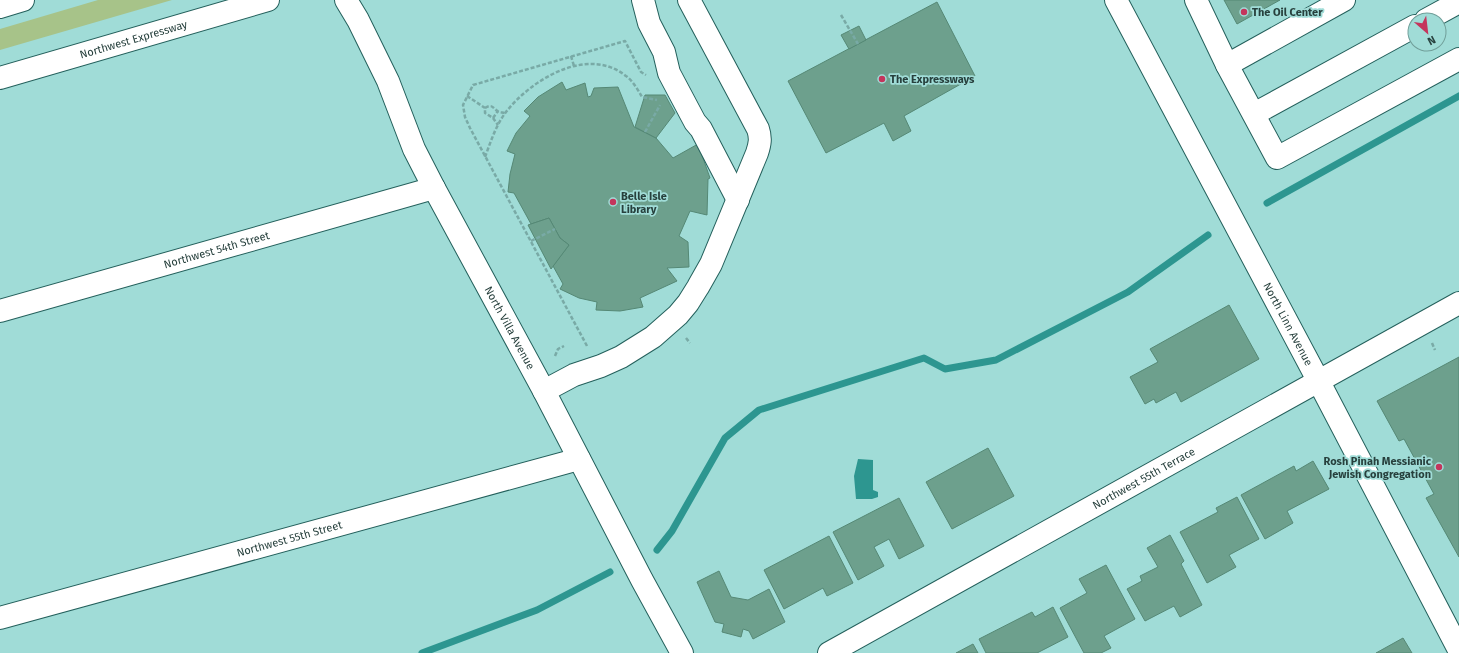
<svg xmlns="http://www.w3.org/2000/svg" width="1459" height="653" font-family="'Fira Sans',sans-serif">
	<style>
		.green { fill: #a7c389 }
		.water { fill: #2d9690 }
		.lines { fill: none; stroke-linecap: round; stroke-linejoin: round }
		.stream { stroke: #2d9690; stroke-width: 7 }
		.building { fill: #6da08d; stroke: #558875 }
		.minor-casing { stroke: #24605c; stroke-width: 24 }
		.highway-casing { stroke: #24605c; stroke-width: 24 }
		.path { stroke: #79aaa6; stroke-width: 2.5; stroke-dasharray: 4 2; stroke-linecap: butt }
		.minor { stroke: #fff; stroke-width: 22 }
		.highway { stroke: #fff; stroke-width: 22 }
		.poi-dot { fill: #c4355c; stroke: #a0dcd7; stroke-width: 1.5 }
		.labels { text-anchor: middle; dominant-baseline: central; stroke-width: 3.5; stroke-linejoin: round; paint-order: stroke }
		.poi-label { font-size: 11px; font-weight: bold; fill: #27403d; stroke: #a0dcd7; text-anchor: start }
		.street-label { font-size: 11px; fill: #27403d; stroke: #a0dcd7 }
	</style>
	<rect width="100%" height="100%" fill="#a0dcd7"/>
	<polygon class="green" points="98,0 172,0 0,50 0,29"/>
	<polygon class="water" points="858,459 873,460 873,490 878,492 878,497 872,499 856,499 854,476"/>
	<g class="lines">
		<g class="stream">
			<polyline points="1267,203 1459,96"/>
			<polyline points="657,550 672,531 725,438 759,410 924,358 945,369 996,360 1128,292 1208,235"/>
			<polyline points="422,653 537,610 610,572"/>
		</g>
	</g>
	<g class="building">
		<polygon points="1224,0 1280,0 1237,24"/>
		<polygon points="937,2 975,76 904,116 911,131 893,141 884,123 826,153 788,81"/>
		<polygon points="859,26 866,40 849,49 841,35"/>
		<polygon points="562,82 566,90 585,83 588,97 591,96 594,88 618,87 634,127 656,138 673,158 698,144 710,178 708,179 707,215 690,211 679,236 688,242 689,267 667,268 677,281 640,298 643,307 620,311 596,310 597,302 579,298 560,289 563,284 553,266 569,245 560,238 549,218 531,224 514,193 508,192 510,174 515,154 507,151 516,133 530,116 524,111 538,97"/>
		<polygon points="645,95 665,95 675,113 656,138 635,127"/>
		<polygon points="549,218 560,238 569,245 551,269 528,225"/>
		<polygon points="1229,305 1259,359 1181,402 1176,392 1156,403 1154,399 1145,404 1130,377 1158,362 1150,349"/>
		<polygon points="1459,357 1459,557 1426,498 1434,494 1404,439 1399,441 1377,401"/>
		<polygon points="988,448 1014,496 952,529 926,482"/>
		<polygon points="1313,461 1329,489 1287,511 1293,523 1265,539 1241,495 1294,466 1296,471"/>
		<polygon points="1237,497 1259,539 1229,555 1236,567 1207,583 1180,532 1218,512 1216,508"/>
		<polygon points="899,498 924,546 899,559 889,539 874,547 884,566 858,580 833,532"/>
		<polygon points="1170,535 1184,561 1181,564 1202,605 1180,617 1174,606 1145,621 1127,589 1142,581 1140,576 1158,567 1147,548"/>
		<polygon points="829,536 853,583 827,596 823,588 784,609 764,570"/>
		<polygon points="1106,565 1135,619 1104,636 1111,648 1101,653 1084,653 1060,608 1087,593 1079,579"/>
		<polygon points="719,571 731,597 748,600 769,589 785,622 753,639 749,631 743,629 741,637 722,632 724,624 715,622 697,582"/>
		<polygon points="1053,607 1068,637 1037,653 986,653 979,639 1032,612 1035,617"/>
		<polygon points="1403,638 1412,653 1376,653"/>
		<polygon points="973,644 978,653 956,653"/>
	</g>
	<g class="lines">
		<defs>
			<g id="minor">
				<path id="s1" d="M 346,0 L 358,20 L 388,81 L 414,149 L 434,188 L 544,391 L 642,580 L 682,653"/>
				<polyline points="643,0 649,23 664,52 669,73 695,122 701,129 738,200"/>
				<path id="s2" d="M 1116,0 L 1319,382 L 1459,650"/>
				<polyline points="1196,0 1227,65 1277,158 1459,59"/>
				<polyline points="1426,20 1459,2"/>
				<polyline points="1227,65 1344,0"/>
				<polyline points="1254,114 1415,26"/>
				<path id="s3" d="M 0,311 L 434,188"/>
				<path d="M 544,391 L 574,375 L 601,366 L 621,357 L 653,337 L 678,315 L 688,303 L 698,287 L 711,264 L 757,153 C 760,144 761,138 758,129 L 689,0"/>
				<path id="s4" d="M 0,618 L 579,459"/>
				<path id="s5" d="M 829,653 L 1459,303"/>
			</g>
			<g id="highway">
				<polyline points="0,7 23,0"/>
				<path id="s6" d="M 0,78 L 268,0"/>
			</g>
		</defs>
		<use href="#minor" class="minor-casing"/>
		<use href="#highway" class="highway-casing"/>
		<g class="path">
			<polyline points="841,15 858,44"/>
			<polyline points="571,56 574,66"/>
			<polyline points="467,96 485,108 485,113 493,118 498,125"/>
			<path d="M 485,108 C 493,103 493,109 499,112 C 501,112 503,113 505,113"/>
			<polyline points="493,118 498,111"/>
			<polyline points="645,132 660,105"/>
			<path d="M 485,157 C 491,141 496,125 506,112 C 531,80 587,45 626,76 C 633,81 638,90 642,97 L 657,100"/>
			<polyline points="531,241 555,229"/>
			<polyline points="686,338 690,343"/>
			<polyline points="1432,343 1435,350"/>
			<polyline points="587,346 470,128 465,117 463,105 473,85 625,41 641,72 646,75"/>
			<polyline points="555,356 558,349 564,346"/>
		</g>
		<use href="#minor" class="minor"/>
		<use href="#highway" class="highway"/>
	</g>
	<g class="poi-dot">
		<circle cx="1244" cy="12" r="4"/>
		<circle cx="882" cy="79" r="4"/>
		<circle cx="613" cy="202" r="4"/>
		<circle cx="1439" cy="467" r="4"/>
	</g>
	<g class="labels">
		<g class="poi-label">
			<text x="1252" y="12">The Oil Center</text>
			<text x="890" y="79">The Expressways</text>
			<text x="621" y="196">Belle Isle<tspan x="621" dy="13">Library</tspan></text>
			<text x="1431" y="461" text-anchor="end">Rosh Pinah Messianic<tspan x="1431" dy="13">Jewish Congregation</tspan></text>
		</g>
		<g class="street-label">
			<text stroke="none"><textPath href="#s6" startOffset="139">Northwest Expressway</textPath></text>
			<text stroke="none"><textPath href="#s3" startOffset="225">Northwest 54th Street</textPath></text>
			<text stroke="none"><textPath href="#s2" startOffset="367">North Linn Avenue</textPath></text>
			<text stroke="none"><textPath href="#s1" startOffset="367">North Villa Avenue</textPath></text>
			<text stroke="none"><textPath href="#s5" startOffset="360">Northwest 55th Terrace</textPath></text>
			<text stroke="none"><textPath href="#s4" startOffset="300">Northwest 55th Street</textPath></text>
		</g>
	</g>
	<g transform="translate(1427 32) rotate(152)"><circle r="19" fill="#a0dcd7" stroke="#709e99"/>
	<path d="M0-3L7 15L0 10L-7 15Z" fill="#c4355c"/>
	<text y="-6" font-size="11" font-weight="bold" text-anchor="middle" fill="#27403d">N</text>
	</g>
</svg>
